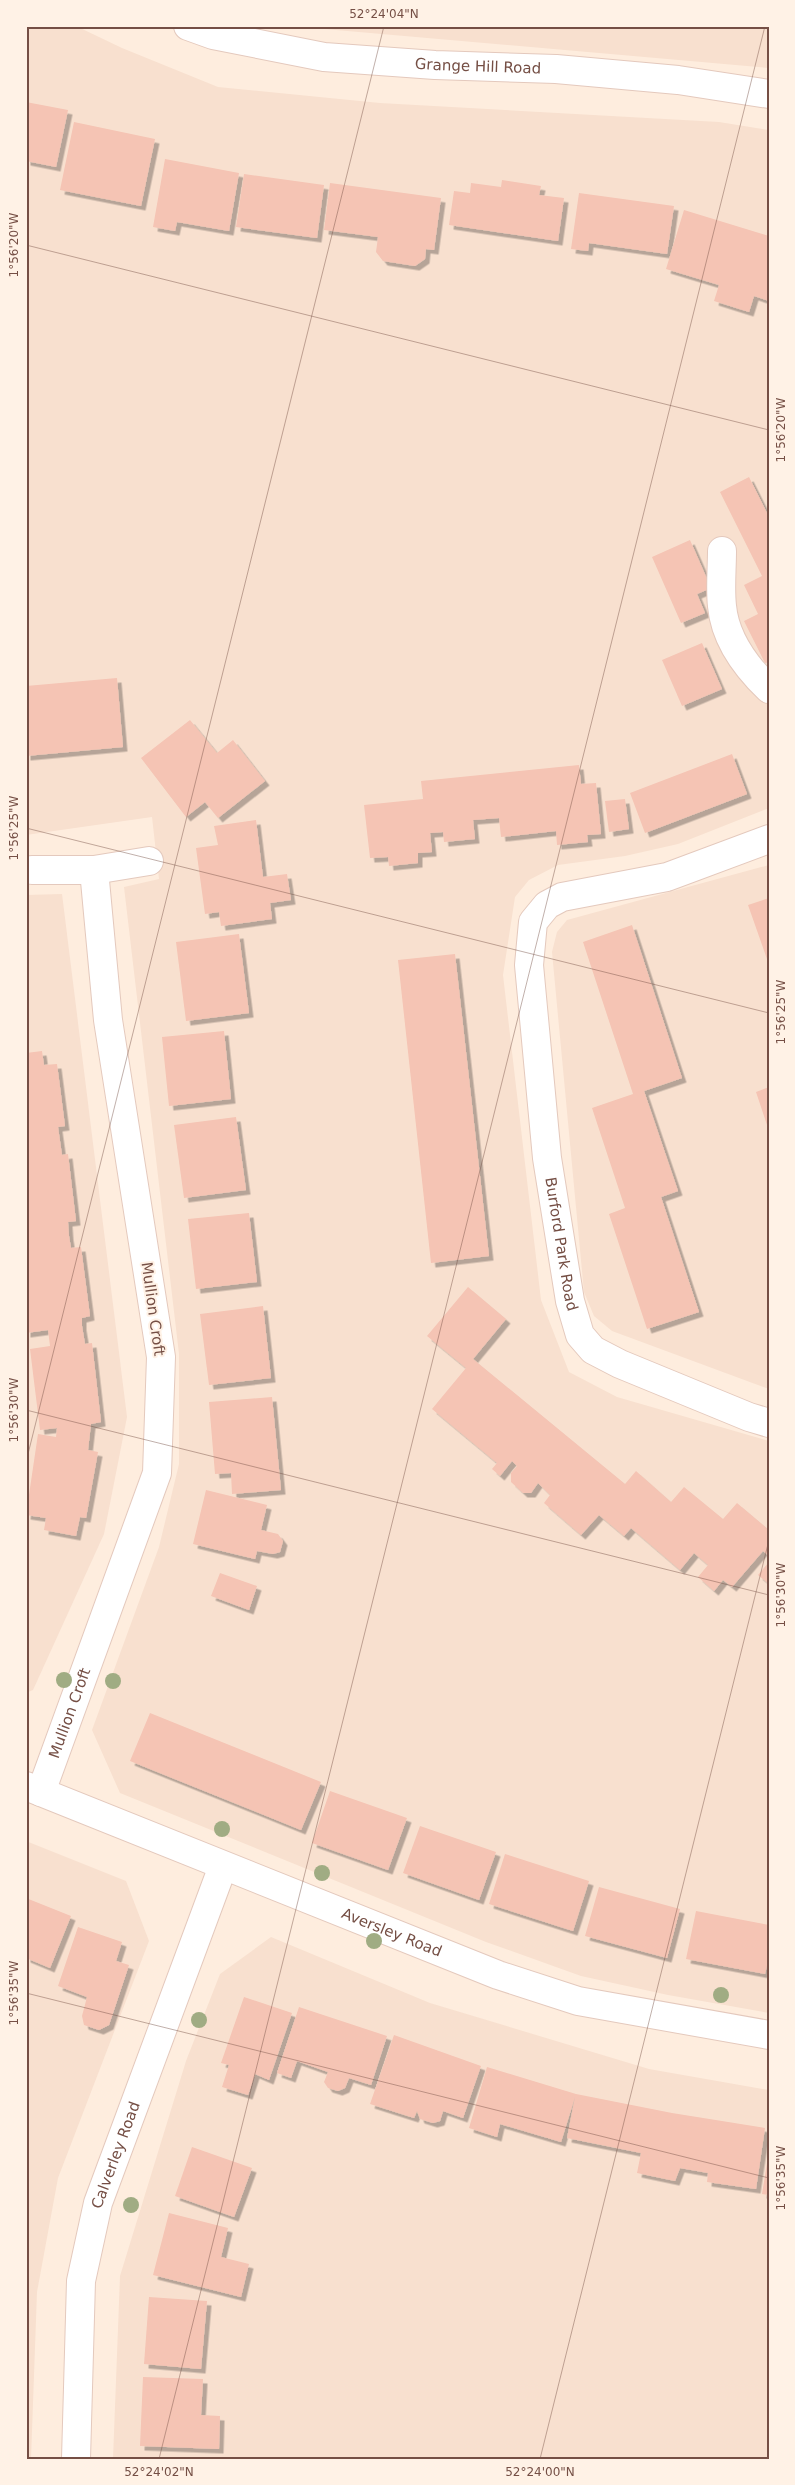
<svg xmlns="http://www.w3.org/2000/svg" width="795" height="2485" font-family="'DejaVu Sans',sans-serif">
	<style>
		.residential { fill: #f8e0cf }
		.building { fill: #f5c4b4; filter: url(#shadow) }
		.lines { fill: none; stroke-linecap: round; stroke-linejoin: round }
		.minor-casing { stroke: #e4c9bd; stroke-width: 30 }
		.minor { stroke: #fff; stroke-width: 28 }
		.tree { fill: #a0ac83 }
		.ticks { fill: none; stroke: #754f45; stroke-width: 1; stroke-opacity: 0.45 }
		.labels { text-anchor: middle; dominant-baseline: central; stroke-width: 4; stroke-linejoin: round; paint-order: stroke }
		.street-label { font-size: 15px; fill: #754f45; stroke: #fff2e6 }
		.neatline { fill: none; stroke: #754f45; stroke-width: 2 }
		.ticks-label { font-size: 12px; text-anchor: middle; fill: #754f45 }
	</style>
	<defs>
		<filter id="shadow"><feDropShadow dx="4.5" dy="4.5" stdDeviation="0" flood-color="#0004"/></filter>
	</defs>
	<rect width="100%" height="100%" fill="#feedde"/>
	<g class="residential">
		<polygon points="26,26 76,26 122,48 218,87 380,103 719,122 769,130 769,808 678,844 625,856 558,865 529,880 515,897 503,975 541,1300 569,1372 617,1397 769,1441 769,2013 668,1995 581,1976 486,1942 120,1793 92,1730 159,1547 179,1464 179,1354 124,887 159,879 152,817 26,835"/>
		<polygon points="306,26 769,26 769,68 313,28"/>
		<polygon points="769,865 769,1389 612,1331 594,1316 584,1292 552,952 557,932 567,920"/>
		<polygon points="62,894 127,1417 104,1534 33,1690 26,1693 26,895"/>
		<polygon points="26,1841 126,1881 149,1941 58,2178 37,2292 31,2459 26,2459"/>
		<polygon points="271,1937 430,2003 649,2069 769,2090 769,2459 113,2459 120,2276 186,2061 220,1974"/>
	</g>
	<g class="building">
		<polygon points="26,102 68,110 56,167 26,161"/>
		<polygon points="74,122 155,139 141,206 60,190"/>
		<polygon points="165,159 239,173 229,231 177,222 175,231 153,227"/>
		<polygon points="244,174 324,185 317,238 236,227"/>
		<polygon points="502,180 541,186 539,195 564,198 558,241 449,225 454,191 470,193 471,183 501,187"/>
		<polygon points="330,183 441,198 434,250 426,249 425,259 415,266 383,261 376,252 378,237 324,230"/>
		<polygon points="579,193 674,206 667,254 589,243 588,251 571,249"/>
		<polygon points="684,210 769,236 769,301 754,296 749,312 714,301 719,285 666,269"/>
		<polygon points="749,477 769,517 769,662 765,663 744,621 758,614 744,585 762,576 720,492"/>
		<polygon points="690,540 711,588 697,594 705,613 681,623 652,557"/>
		<polygon points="702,643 722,689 682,706 662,660"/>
		<polygon points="117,678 123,747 26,756 26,686"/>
		<polygon points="190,720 217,753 233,740 265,781 218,818 205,802 186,817 141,758"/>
		<polygon points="732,754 747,794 645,833 630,793"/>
		<polygon points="579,765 581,784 596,783 601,834 587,835 588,842 557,845 556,831 501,837 499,818 473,820 475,839 444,842 443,832 430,833 432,852 418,853 418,863 389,866 388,857 370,858 364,805 423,799 421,781"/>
		<polygon points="625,799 629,829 609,832 605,801"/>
		<polygon points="256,820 263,877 287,874 291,900 270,903 272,919 221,926 219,912 205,914 196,848 218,845 214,826"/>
		<polygon points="769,898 769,962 768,962 748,905"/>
		<polygon points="632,925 682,1078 644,1091 678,1191 661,1197 699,1312 647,1329 609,1214 625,1208 592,1108 633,1094 583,942"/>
		<polygon points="239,934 249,1013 186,1021 176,942"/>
		<polygon points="455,954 489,1256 431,1263 398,960"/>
		<polygon points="224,1031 231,1099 169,1106 162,1037"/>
		<polygon points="42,1051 44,1065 57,1064 65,1126 58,1127 62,1155 68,1154 76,1221 68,1222 69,1236 71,1248 81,1247 90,1316 82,1318 82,1326 85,1344 92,1343 101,1422 91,1424 88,1450 98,1452 86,1518 80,1517 76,1536 44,1530 46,1518 26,1515 38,1434 56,1437 57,1428 40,1430 30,1349 50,1346 48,1330 26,1333 26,1304 29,1304 26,1278 26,1053"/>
		<polygon points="769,1087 769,1128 768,1128 756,1092"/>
		<polygon points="236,1117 246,1190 184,1198 174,1125"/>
		<polygon points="249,1213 257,1282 196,1289 188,1219"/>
		<polygon points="468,1287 506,1319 473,1359 625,1484 636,1471 671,1502 684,1487 723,1519 737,1503 769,1530 769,1556 763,1551 732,1587 723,1580 714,1591 698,1577 708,1565 694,1553 680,1570 631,1528 624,1536 599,1515 581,1535 544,1503 550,1495 538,1483 531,1493 523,1493 511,1482 511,1473 517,1466 512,1461 500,1476 492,1469 497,1463 432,1409 466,1368 427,1336"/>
		<polygon points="263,1306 271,1378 209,1385 200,1314"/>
		<polygon points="272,1397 281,1490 232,1494 231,1473 215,1474 209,1402"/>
		<polygon points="206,1490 267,1505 261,1530 278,1534 283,1541 280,1552 273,1554 257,1551 255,1559 193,1544"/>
		<polygon points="769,1562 769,1584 758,1575"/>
		<polygon points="220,1573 257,1586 249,1610 211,1596"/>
		<polygon points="150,1713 321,1782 301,1830 130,1761"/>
		<polygon points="330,1791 407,1818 388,1870 312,1843"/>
		<polygon points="420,1826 496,1852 479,1900 403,1873"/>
		<polygon points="505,1854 589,1881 573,1931 489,1904"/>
		<polygon points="599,1887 680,1909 667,1958 585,1936"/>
		<polygon points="26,1898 71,1916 50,1968 26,1958"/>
		<polygon points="696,1911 769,1925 769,1957 765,1974 686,1959"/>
		<polygon points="78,1927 122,1942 116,1961 129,1965 109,2025 99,2030 84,2025 82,2016 87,1997 58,1986"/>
		<polygon points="244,1997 292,2013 269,2080 255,2074 248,2095 222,2087 229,2065 221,2063"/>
		<polygon points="299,2007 387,2036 371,2085 349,2078 345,2088 338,2091 328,2088 324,2082 328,2072 297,2061 291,2078 277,2073"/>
		<polygon points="394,2035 481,2066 463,2118 443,2111 440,2121 433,2123 420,2119 417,2111 414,2118 370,2104"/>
		<polygon points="487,2067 576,2094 672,2113 765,2128 756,2189 707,2182 708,2173 680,2168 675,2181 637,2173 641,2153 567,2138 575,2097 561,2142 500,2124 497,2137 469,2128"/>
		<polygon points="192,2147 252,2168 234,2217 175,2196"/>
		<polygon points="768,2157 769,2157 769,2195 762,2194"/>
		<polygon points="169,2213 228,2228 221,2257 249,2264 241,2297 153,2275"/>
		<polygon points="149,2297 207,2301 201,2369 144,2364"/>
		<polygon points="143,2377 203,2379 201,2415 220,2416 219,2449 140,2446"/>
	</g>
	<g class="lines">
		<defs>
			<g id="minor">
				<path id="s1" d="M 188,26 L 213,35 L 324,57 L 435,65 L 556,69 L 678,80 L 769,94"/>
				<path d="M 722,551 C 722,569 720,588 722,606 C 725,639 746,667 769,689"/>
				<path id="s2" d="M 769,839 L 667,877 L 562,897 L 547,905 L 533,922 L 529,965 L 547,1158 L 570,1301 L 580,1335 L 593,1350 L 620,1364 L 749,1417 L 769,1423"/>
				<polyline points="32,870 94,870 149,861"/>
				<path id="s3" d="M 26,1786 L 498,1975 L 578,2001 L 769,2035"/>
				<path id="s4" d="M 41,1792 L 157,1473 L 161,1357 L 108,1020 L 94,870"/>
				<path id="s5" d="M 76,2459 L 81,2281 L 98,2203 L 223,1866"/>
			</g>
		</defs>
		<use href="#minor" class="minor-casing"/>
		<use href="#minor" class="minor"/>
	</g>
	<g class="tree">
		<circle cx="64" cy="1680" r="8"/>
		<circle cx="113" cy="1681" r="8"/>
		<circle cx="222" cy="1829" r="8"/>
		<circle cx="322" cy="1873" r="8"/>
		<circle cx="374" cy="1941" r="8"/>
		<circle cx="721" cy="1995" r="8"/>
		<circle cx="199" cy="2020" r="8"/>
		<circle cx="131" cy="2205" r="8"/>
	</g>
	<path class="ticks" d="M 26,245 L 769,430M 26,828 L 769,1013M 26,1410 L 769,1595M 26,1462 L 384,26M 26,1993 L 769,2178M 159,2459 L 765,26M 540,2459 L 769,1540"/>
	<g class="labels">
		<g class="street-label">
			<text stroke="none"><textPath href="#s1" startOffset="294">Grange Hill Road</textPath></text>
			<text stroke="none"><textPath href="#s2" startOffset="579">Burford Park Road</textPath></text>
			<text transform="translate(153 1309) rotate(82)">Mullion Croft</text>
			<text stroke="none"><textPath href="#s4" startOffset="84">Mullion Croft</textPath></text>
			<text stroke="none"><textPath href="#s3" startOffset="394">Aversley Road</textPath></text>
			<text stroke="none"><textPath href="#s5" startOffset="309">Calverley Road</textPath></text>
		</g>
	</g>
	<rect width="795" height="2485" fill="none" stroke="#fff2e6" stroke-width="55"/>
	<rect x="28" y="28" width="740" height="2430" class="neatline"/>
	<g class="ticks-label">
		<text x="384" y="18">52°24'04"N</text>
		<text transform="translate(14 245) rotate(-90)" y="4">1°56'20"W</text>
		<text transform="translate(781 430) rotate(-90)" y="4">1°56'20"W</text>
		<text transform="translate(14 828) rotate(-90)" y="4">1°56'25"W</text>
		<text transform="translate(781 1012) rotate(-90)" y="4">1°56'25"W</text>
		<text transform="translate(14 1410) rotate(-90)" y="4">1°56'30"W</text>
		<text transform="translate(781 1595) rotate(-90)" y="4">1°56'30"W</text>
		<text transform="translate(14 1993) rotate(-90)" y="4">1°56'35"W</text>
		<text transform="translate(781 2178) rotate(-90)" y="4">1°56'35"W</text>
		<text x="159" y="2476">52°24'02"N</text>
		<text x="540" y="2476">52°24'00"N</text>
	</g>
</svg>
